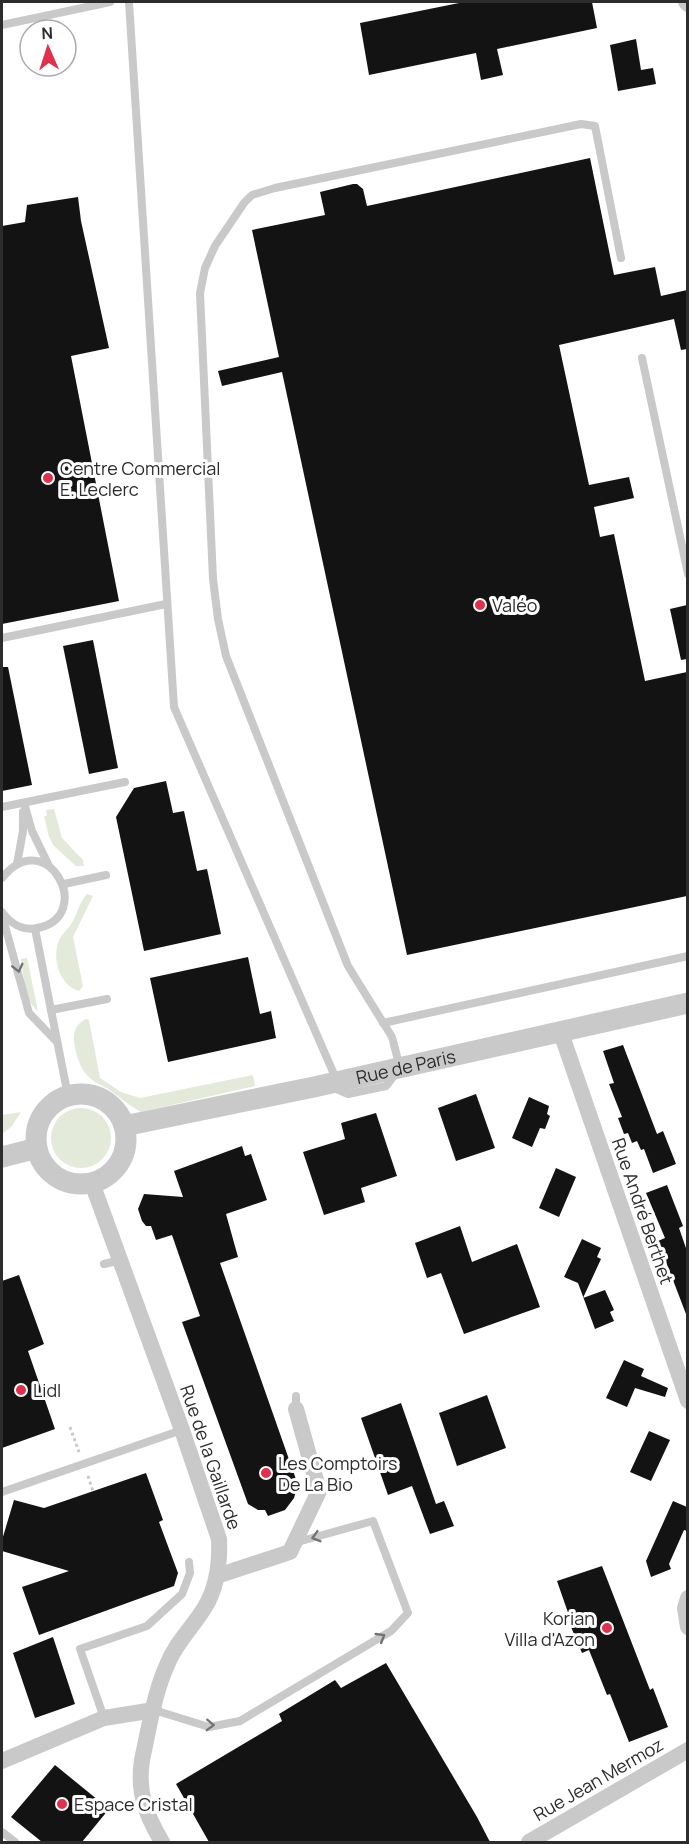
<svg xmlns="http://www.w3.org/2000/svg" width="689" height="1844" font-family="Manrope,sans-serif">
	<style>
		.green { fill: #e3ead9 }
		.building { fill: #131313 }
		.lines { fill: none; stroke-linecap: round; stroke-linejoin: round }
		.path { stroke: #c9c9c9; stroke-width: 3; stroke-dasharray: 3 3; stroke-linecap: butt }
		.service { stroke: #c9c9c9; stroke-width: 8 }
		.minor { stroke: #c9c9c9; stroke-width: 16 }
		.tertiary { stroke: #c9c9c9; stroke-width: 21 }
		.oneway { stroke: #737373 }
		.poi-dot { fill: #e1304c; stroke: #fff; stroke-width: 2 }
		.labels { text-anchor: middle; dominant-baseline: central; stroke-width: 6; stroke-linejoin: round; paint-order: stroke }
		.poi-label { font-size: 18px; fill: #2c2c2c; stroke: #fff; text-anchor: start }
		.street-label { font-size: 18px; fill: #2c2c2c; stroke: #fff }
	</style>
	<rect width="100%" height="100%" fill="#fff"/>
	<g class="green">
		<polygon points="54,809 62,838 83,860 84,866 76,866 53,845 49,837 44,816 47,816 46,810"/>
		<path d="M 87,894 L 93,896 L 73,937 L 83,986 L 79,991 C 61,986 52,961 58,943 C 61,934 70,928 74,919 C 78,911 80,901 87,894 Z"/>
		<path d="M 27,958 L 38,1011 C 24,1001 24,976 21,959 Z"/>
		<path d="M 86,1019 L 89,1020 L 100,1078 L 121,1092 L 140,1098 L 253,1075 L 255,1086 L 141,1112 C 130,1106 121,1098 111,1091 C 106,1087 100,1085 95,1082 C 81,1073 76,1057 74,1041 C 73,1031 77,1023 86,1019 Z"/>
		<circle cx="81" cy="1138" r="30"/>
		<polygon points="21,1112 12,1126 2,1134 2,1115"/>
	</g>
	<g class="building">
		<polygon points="464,2 592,2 597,28 497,49 503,75 481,80 476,53 369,75 360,23"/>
		<polygon points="636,39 641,70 653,68 656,84 618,91 610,45"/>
		<polygon points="590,158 614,275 655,267 661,296 687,290 687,349 681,350 674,319 559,345 589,485 629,477 634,498 594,507 600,537 614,534 645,681 687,672 687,896 407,955 282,372 222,386 218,371 279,357 252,230 325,215 320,192 353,184 357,184 363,189 367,206"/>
		<polygon points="78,197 81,221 109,348 71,356 119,601 2,624 2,226 25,222 27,205"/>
		<polygon points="687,605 687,659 681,660 670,609"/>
		<polygon points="93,640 118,768 89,774 63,646"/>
		<polygon points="2,667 8,667 32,785 2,791"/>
		<polygon points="166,781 173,813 184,811 197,871 207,869 221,934 144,951 116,817 134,788"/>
		<polygon points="248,957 260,1014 271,1011 276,1038 168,1062 150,978"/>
		<polygon points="623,1045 657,1134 663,1131 676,1164 653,1173 644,1149 641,1150 637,1141 632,1143 628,1133 624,1134 618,1118 622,1117 609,1084 614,1083 603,1051"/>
		<polygon points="476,1094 495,1148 456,1161 438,1108"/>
		<polygon points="529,1097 549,1106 547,1114 550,1116 545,1129 540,1128 532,1147 512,1138"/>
		<polygon points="376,1113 397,1176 361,1188 365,1202 324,1215 303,1152 345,1139 341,1123"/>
		<polygon points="242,1146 245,1156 251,1154 267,1200 226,1214 238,1257 220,1263 298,1485 294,1498 285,1510 268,1516 265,1510 258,1510 248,1504 182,1322 200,1316 172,1235 156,1240 151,1226 146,1226 142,1221 138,1209 144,1194 183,1197 174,1171"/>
		<polygon points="556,1168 576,1177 559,1217 539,1208"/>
		<polygon points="667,1185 683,1226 679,1228 687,1251 686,1314 658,1241 665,1238 646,1193"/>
		<polygon points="460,1226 472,1262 517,1244 540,1307 464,1334 441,1273 427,1278 415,1243"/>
		<polygon points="582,1239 601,1248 597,1257 601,1259 583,1298 605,1290 614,1310 610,1312 614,1321 595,1329 578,1283 564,1277"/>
		<polygon points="19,1275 44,1344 28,1351 55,1429 2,1448 2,1281"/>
		<polygon points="624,1360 644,1369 641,1376 668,1388 665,1397 635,1388 627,1407 606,1398"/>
		<polygon points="487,1395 506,1448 457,1466 439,1413"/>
		<polygon points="401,1403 436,1504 444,1501 454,1526 430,1534 412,1486 388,1495 361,1418"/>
		<polygon points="649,1431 670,1440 651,1481 630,1472"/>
		<polygon points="146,1473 163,1520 159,1522 178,1573 174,1586 39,1635 22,1587 69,1571 2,1551 2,1540 14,1500 44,1508"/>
		<polygon points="673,1501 687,1507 687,1531 684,1530 669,1564 671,1569 651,1577 646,1561"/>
		<polygon points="602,1566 650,1690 653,1688 668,1727 629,1742 610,1694 607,1695 589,1650 582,1653 571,1627 573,1627 557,1581"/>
		<polygon points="53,1637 75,1704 35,1718 13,1653"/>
		<polygon points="386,1663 477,1817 490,1842 209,1842 176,1784 282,1721 279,1714 335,1680 341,1688"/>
		<polygon points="55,1765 109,1809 82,1842 42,1842 11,1817"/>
	</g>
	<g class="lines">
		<g class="path">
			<polyline points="70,1427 79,1452"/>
			<polyline points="88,1476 93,1491"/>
		</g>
		<g class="service">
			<polyline points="129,2 174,707 337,1081"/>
			<polyline points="2,25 110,2"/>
			<polyline points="642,358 688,574"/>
			<polyline points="2,638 166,604"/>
			<polyline points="24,803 32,831 49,866"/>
			<polyline points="2,807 125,782"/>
			<polyline points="17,864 23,831 23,812"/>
			<path d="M 2,878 C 47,822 97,917 37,928 C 22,931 10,923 2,912"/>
			<polyline points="64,884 106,875"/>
			<polyline points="2,915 29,1013 57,1042"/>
			<polyline points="35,929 68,1096"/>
			<polyline points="51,1010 107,999"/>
			<polyline points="383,1023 688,956"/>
			<polyline points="332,1087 348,1094 386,1086 400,1068 392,1037 348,966 226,656 218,619 213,579 200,293 205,268 215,246 244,203 252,195 275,188 581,124 595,126 621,258"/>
			<polyline points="104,1264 121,1260"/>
			<polyline points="296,1396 296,1409"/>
			<polyline points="2,1492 182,1430"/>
			<polyline points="154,1710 209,1727 240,1721 391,1631 408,1613 373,1521 294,1543"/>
			<polyline points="104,1718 80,1649 147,1626 182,1594 190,1573 189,1562"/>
			<polyline points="2,1832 15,1842"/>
		</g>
		<g class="minor">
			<polyline points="686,2 688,4"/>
			<polyline points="561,1033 688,1401"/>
			<path d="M 92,1183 L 182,1430 L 219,1539 C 220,1561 217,1587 205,1607 C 193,1627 176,1642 167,1665 C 154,1694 149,1728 142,1760 C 137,1792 146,1815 162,1842"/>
			<polyline points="217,1576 290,1552 319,1491 296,1409"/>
			<polyline points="688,1598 685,1608 688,1627"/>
			<polyline points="2,1761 104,1718 154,1710"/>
			<polyline points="529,1842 688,1750"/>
		</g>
		<g class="tertiary">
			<circle cx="81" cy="1139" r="45"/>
			<path id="s1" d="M 124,1126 L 314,1087 L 688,1003"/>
			<polyline points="2,1157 37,1148"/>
		</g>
	</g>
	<defs><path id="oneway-chevron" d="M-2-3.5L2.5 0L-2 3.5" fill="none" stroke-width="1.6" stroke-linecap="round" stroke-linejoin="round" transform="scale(1.5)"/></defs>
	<g class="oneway">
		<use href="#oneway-chevron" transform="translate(18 968) rotate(76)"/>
		<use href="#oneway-chevron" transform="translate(316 1537) rotate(164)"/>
		<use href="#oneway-chevron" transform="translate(381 1637) rotate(-31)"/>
		<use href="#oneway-chevron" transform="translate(210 1725) rotate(2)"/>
	</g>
	<g class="poi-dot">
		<circle cx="48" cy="478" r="6"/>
		<circle cx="480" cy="605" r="6"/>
		<circle cx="21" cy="1390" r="6"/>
		<circle cx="266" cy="1473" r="6"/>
		<circle cx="607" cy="1628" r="6"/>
		<circle cx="62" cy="1804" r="6"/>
	</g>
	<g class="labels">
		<g class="poi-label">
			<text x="60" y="468">Centre Commercial<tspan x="60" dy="21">E. Leclerc</tspan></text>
			<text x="492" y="605">Valéo</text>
			<text x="33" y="1390">Lidl</text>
			<text x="278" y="1463">Les Comptoirs<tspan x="278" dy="21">De La Bio</tspan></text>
			<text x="595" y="1618" text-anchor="end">Korian<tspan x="595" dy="21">Villa d'Azon</tspan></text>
			<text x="74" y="1804">Espace Cristal</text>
		</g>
		<g class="street-label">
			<text stroke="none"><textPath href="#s1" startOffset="288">Rue de Paris</textPath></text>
			<text transform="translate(643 1211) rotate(71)">Rue André Berthet</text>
			<text transform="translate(211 1457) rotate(71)">Rue de la Gaillarde</text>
			<text transform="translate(598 1779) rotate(-30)">Rue Jean Mermoz</text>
		</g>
	</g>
	<rect width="689" height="1844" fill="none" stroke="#2c2c2c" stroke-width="6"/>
	<g transform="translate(48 48) rotate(357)"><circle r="28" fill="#ffffff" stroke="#ababab" stroke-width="1.5"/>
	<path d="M0-4.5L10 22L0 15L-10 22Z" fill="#e1304c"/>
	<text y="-9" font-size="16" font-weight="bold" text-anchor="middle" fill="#2c2c2c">N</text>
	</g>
</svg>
